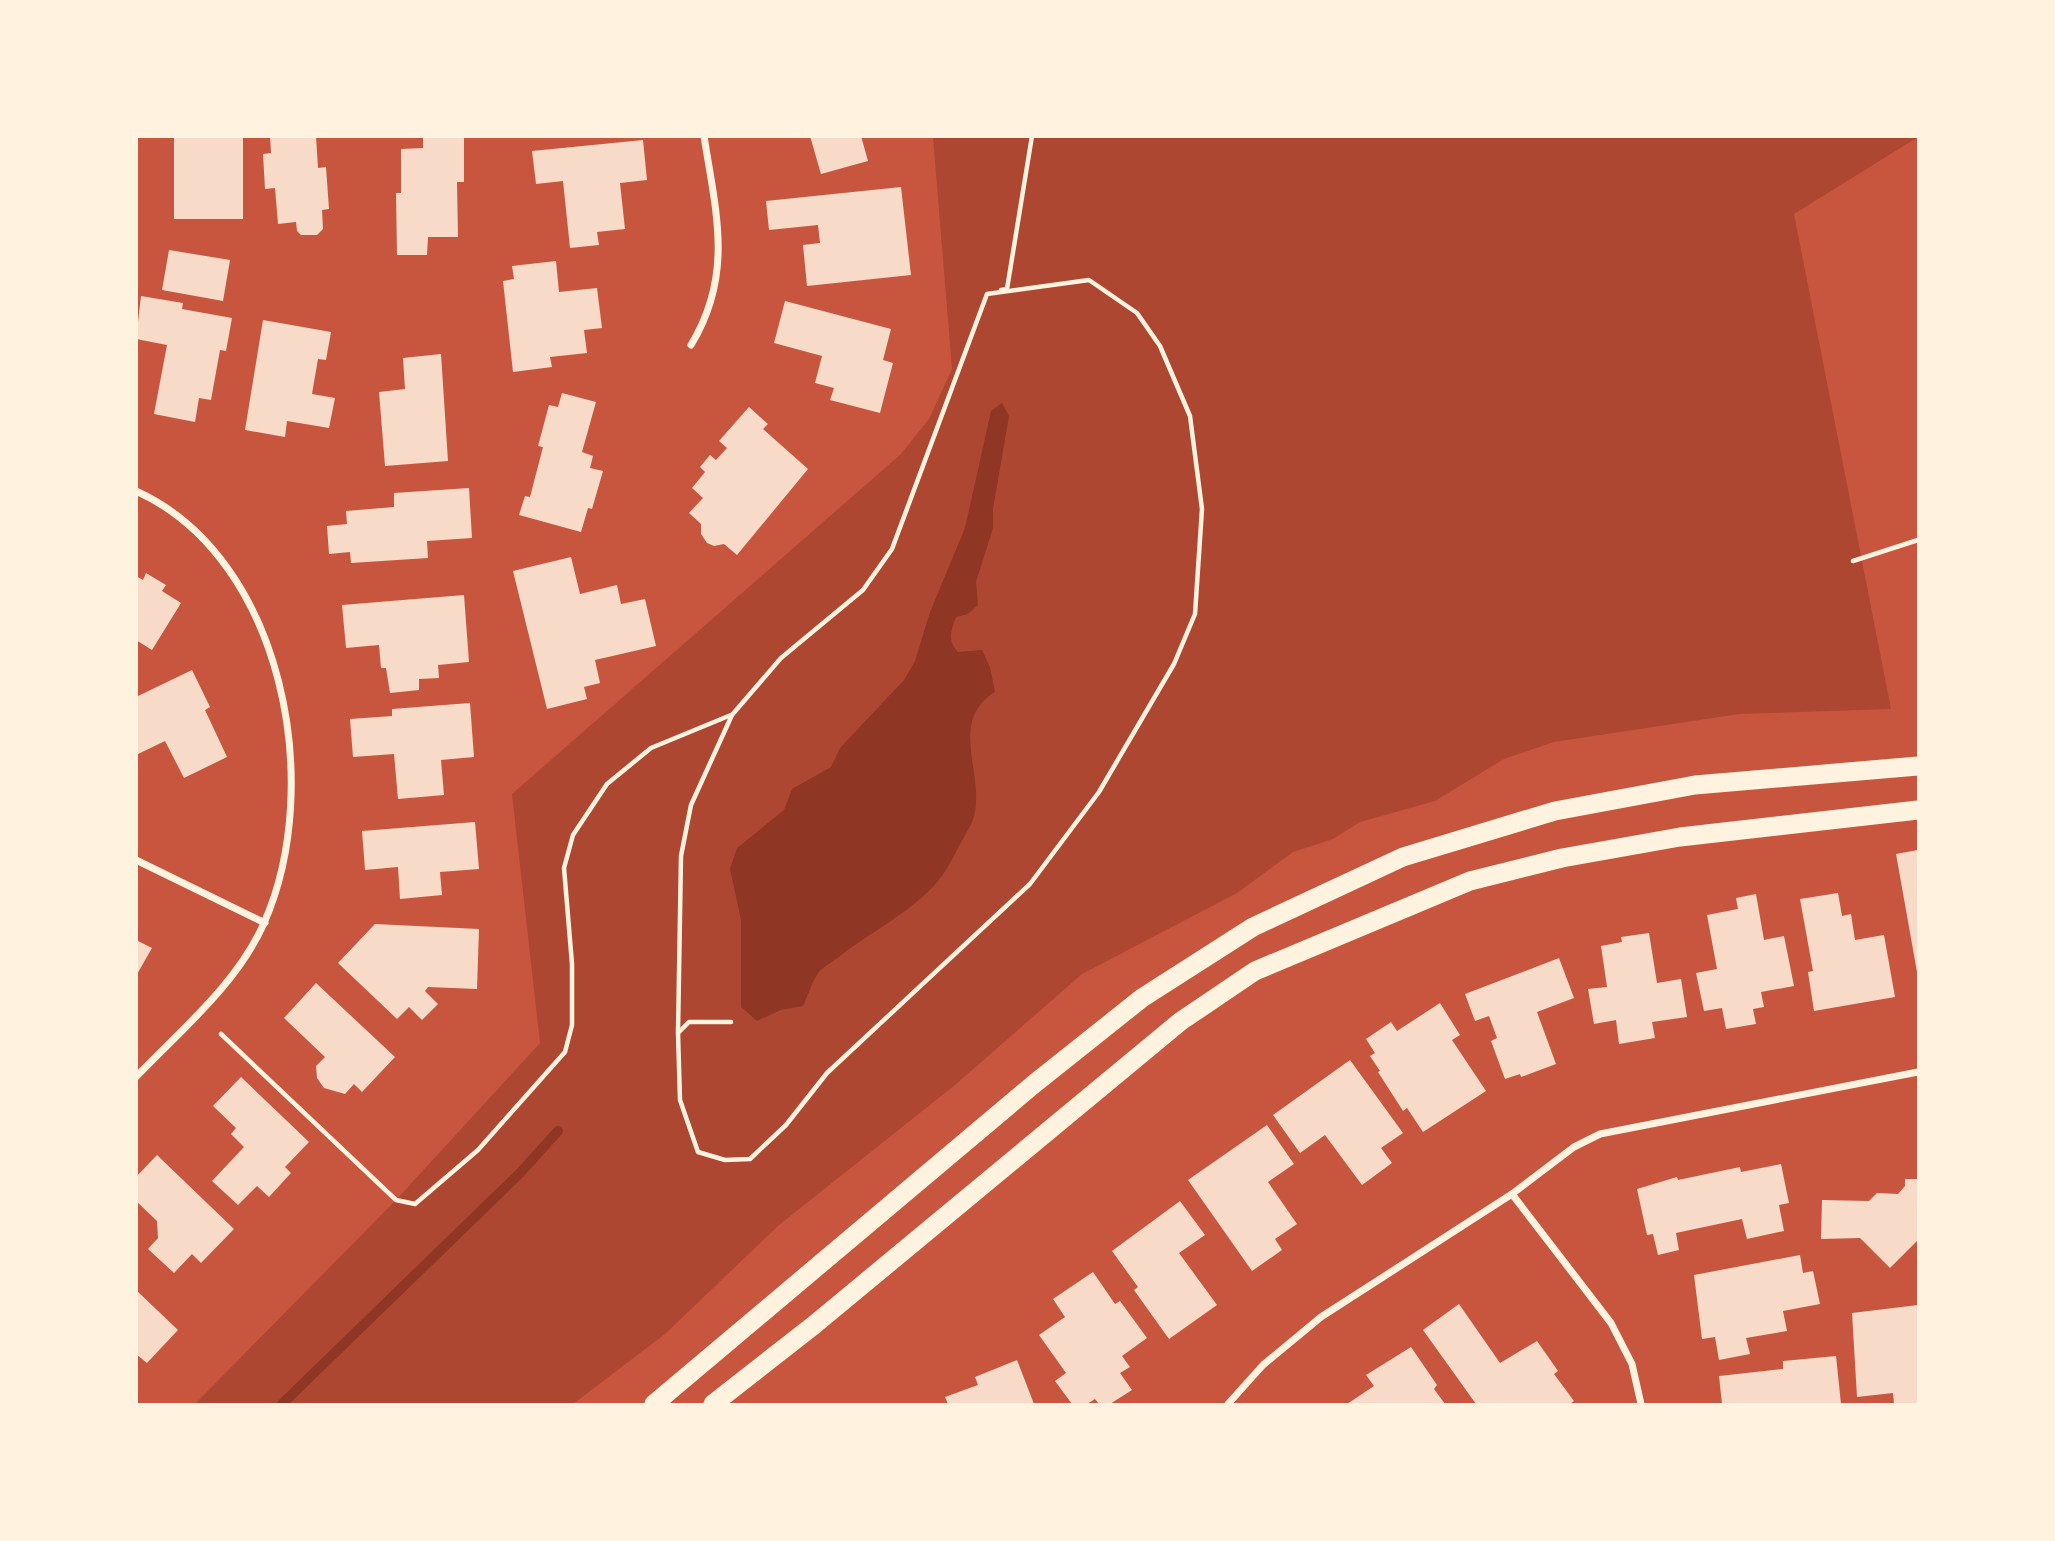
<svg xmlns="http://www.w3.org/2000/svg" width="2055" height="1541" font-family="'Roboto Serif',serif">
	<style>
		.green { fill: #ae4732 }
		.water { fill: #8f3625 }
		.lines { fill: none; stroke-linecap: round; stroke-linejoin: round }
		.stream { stroke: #8f3625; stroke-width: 10 }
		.building { fill: #f7dbc8 }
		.path { stroke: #fff3e0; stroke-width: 4.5 }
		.minor { stroke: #fff3e0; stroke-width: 7 }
		.trunk { stroke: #fff3e0; stroke-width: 19 }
	</style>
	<rect width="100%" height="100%" fill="#c8553d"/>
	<polygon class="green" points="933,137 1918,137 1794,214 1891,709 1739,714 1554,742 1504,759 1435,801 1360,822 1333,839 1293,852 1237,893 1082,974 955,1085 779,1225 665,1334 573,1404 195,1404 396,1200 540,1043 512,794 901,454 929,419 952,369"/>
	<path class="water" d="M 1002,403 L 1009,416 L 993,509 L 993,528 L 976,582 L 978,605 L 968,614 L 956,617 C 951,630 947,641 958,652 L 982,650 L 990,667 L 995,692 C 942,725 995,786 968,830 C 958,846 950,867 938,881 C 912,912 872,931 840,956 C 834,961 824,966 819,972 C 812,981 808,996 803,1006 L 781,1010 L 757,1021 L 741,1007 L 741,920 L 730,869 L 737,848 L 784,810 L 792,789 L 831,767 L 840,748 L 904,680 L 915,661 L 930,612 L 965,528 L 991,411 Z"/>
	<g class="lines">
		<polyline class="stream" points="282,1404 520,1173 558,1131"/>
	</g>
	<g class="building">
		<rect x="174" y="136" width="69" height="83"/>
		<polygon points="270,136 316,136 318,168 326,167 329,209 322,210 323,229 317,235 301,235 297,231 296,222 278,224 275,188 265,189 263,154 271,153"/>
		<polygon points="423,136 464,136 464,182 457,182 458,237 428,237 427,255 397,255 396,193 401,193 401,149 423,148"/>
		<polygon points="810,136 861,136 868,161 821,174"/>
		<polygon points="643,140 647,180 620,183 625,229 597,232 599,245 570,248 563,181 536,184 532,151"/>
		<polygon points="901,187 911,275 807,286 803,245 820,243 818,225 769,230 766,201"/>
		<polygon points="169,250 230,260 223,301 162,290"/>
		<polygon points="556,261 559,292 597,288 602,328 584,330 587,353 550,357 552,367 513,372 503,281 514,279 512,266"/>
		<polygon points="141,296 183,303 182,309 232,318 226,351 220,350 211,400 199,398 195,422 154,414 167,345 136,339"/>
		<polygon points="785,301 891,329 883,360 893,363 880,413 830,400 834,388 815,383 822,356 774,343"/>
		<polygon points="263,320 331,332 326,360 318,359 312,394 335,398 329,428 287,421 285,437 245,430"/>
		<polygon points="441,354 448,461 385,466 379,392 405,389 403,358"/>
		<polygon points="562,393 596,402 582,452 593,456 590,468 603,471 592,509 588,508 581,532 519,515 525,496 530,497 543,447 538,446 549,405 558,407"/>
		<polygon points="749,407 768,424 763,429 808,469 737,555 724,544 714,546 707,543 701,534 701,524 689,513 703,498 692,488 705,472 700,467 710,455 716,460 727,448 719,441"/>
		<polygon points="469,488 472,538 427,541 428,558 351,563 350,552 329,554 327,526 347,524 346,511 394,507 394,493"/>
		<polygon points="571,557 580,594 617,585 621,604 645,599 656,646 595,660 600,683 584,687 587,699 547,709 513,571"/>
		<polygon points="146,573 166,585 162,591 181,603 152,650 136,640 136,576 143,580"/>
		<polygon points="464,595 469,662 438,665 439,678 419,679 419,690 390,693 386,668 381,668 379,645 346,648 342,605"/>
		<polygon points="192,670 210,707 205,710 227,757 184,778 165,741 136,755 136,697"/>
		<polygon points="470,703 474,757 441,760 444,795 398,799 394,754 353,757 350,719 392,716 392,709"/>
		<polygon points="475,822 479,869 440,872 442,895 400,899 398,867 365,870 362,831"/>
		<polygon points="1918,850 1918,972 1917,972 1896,854"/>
		<polygon points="1838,893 1842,916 1851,914 1855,940 1884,935 1895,997 1814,1011 1808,972 1813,971 1800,899"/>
		<polygon points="1756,894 1764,940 1784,936 1794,986 1761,992 1764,1007 1753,1009 1756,1024 1726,1029 1722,1008 1704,1011 1696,973 1717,969 1707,915 1738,909 1736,898"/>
		<polygon points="375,924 479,929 477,989 428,987 425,991 438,1004 422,1020 409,1007 397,1019 338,963"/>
		<polygon points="1649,933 1657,983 1681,979 1687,1017 1652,1022 1655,1038 1619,1044 1616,1020 1594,1024 1588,989 1607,987 1601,946 1622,942 1621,937"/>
		<polygon points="136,940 152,948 136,976"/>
		<polygon points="1559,958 1574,998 1537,1012 1556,1064 1521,1077 1520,1074 1505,1079 1491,1041 1497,1038 1489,1016 1475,1021 1465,994"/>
		<polygon points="316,983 395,1057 362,1092 354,1084 345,1094 324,1088 317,1078 316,1066 325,1057 284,1018"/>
		<polygon points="1440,1003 1460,1035 1452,1040 1486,1091 1423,1132 1407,1108 1403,1111 1378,1072 1380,1071 1370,1056 1375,1053 1366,1039 1391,1022 1397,1031"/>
		<polygon points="1350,1060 1403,1133 1381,1148 1392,1163 1362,1185 1325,1135 1300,1153 1273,1115"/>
		<polygon points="241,1077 309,1142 285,1167 291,1173 269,1197 257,1186 238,1205 212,1181 244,1147 231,1134 236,1128 213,1106"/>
		<polygon points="1267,1125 1294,1164 1268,1182 1297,1224 1275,1239 1282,1250 1252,1271 1188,1180"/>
		<polygon points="157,1155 234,1229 201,1263 192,1254 174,1273 148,1249 158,1238 157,1221 136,1201 136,1177"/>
		<polygon points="1781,1164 1789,1203 1779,1205 1784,1231 1747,1239 1742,1219 1676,1233 1679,1250 1658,1255 1653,1234 1647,1235 1637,1189 1677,1177 1678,1180 1740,1167 1741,1172"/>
		<polygon points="1905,1179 1918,1179 1918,1240 1890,1268 1860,1238 1821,1239 1822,1200 1869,1201 1877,1193 1898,1194 1905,1186"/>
		<polygon points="1180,1201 1205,1235 1179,1253 1217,1305 1169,1339 1134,1290 1138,1287 1112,1251"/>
		<polygon points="1800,1255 1803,1273 1813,1271 1820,1304 1783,1311 1787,1331 1746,1338 1750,1354 1719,1360 1715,1337 1702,1339 1694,1275"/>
		<polygon points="1093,1272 1115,1304 1120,1301 1147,1338 1122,1356 1130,1367 1120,1373 1132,1390 1110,1404 1099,1404 1095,1399 1087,1404 1072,1404 1055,1381 1066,1373 1039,1335 1065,1317 1053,1299"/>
		<polygon points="136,1290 178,1330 147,1363 136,1354"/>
		<polygon points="1459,1304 1500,1363 1537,1341 1558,1371 1554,1374 1574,1401 1570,1404 1476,1404 1423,1330"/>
		<polygon points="1918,1305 1918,1404 1894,1404 1893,1393 1857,1397 1852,1313"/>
		<polygon points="1411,1347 1437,1385 1434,1389 1445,1404 1347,1404 1374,1386 1366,1375"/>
		<polygon points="1836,1356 1841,1404 1722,1404 1719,1376 1783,1369 1783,1361"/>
		<polygon points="1017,1360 1034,1404 948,1404 945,1397 978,1385 975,1377"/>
	</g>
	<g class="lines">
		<g class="path">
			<polygon points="1089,280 1137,313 1160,346 1190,416 1202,509 1195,614 1174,664 1099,792 1030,884 827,1073 786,1125 750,1159 725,1160 698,1152 680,1100 678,1033 681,856 691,805 732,715 781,658 863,590 892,549 987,294"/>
			<polyline points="1001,290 1007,289 1032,136"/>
			<polyline points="1853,561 1918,540"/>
			<polyline points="679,1032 689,1022 731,1022"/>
			<polyline points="221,1034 396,1200 415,1204 478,1150 565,1052 572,1025 572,964 564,868 573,835 607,784 651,748 731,715"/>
		</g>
		<g class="minor">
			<path d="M 691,345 C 734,274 716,213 704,136"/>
			<path d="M 136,491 C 284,558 325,786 264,923 C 238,983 181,1030 136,1077"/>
			<polyline points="136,860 265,923"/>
			<polyline points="1512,1194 1611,1323 1632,1364 1641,1404"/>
			<polyline points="1228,1404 1263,1365 1321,1317 1512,1194 1574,1147 1600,1134 1918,1072"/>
		</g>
		<g class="trunk">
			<polyline points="654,1404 1034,1084 1142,998 1253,927 1403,857 1555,811 1695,785 1918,766"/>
			<polyline points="713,1404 814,1325 1181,1021 1255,971 1470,881 1562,858 1680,837 1918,810"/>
		</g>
	</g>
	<rect width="2055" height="1541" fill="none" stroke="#fff3e0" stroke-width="276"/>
</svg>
